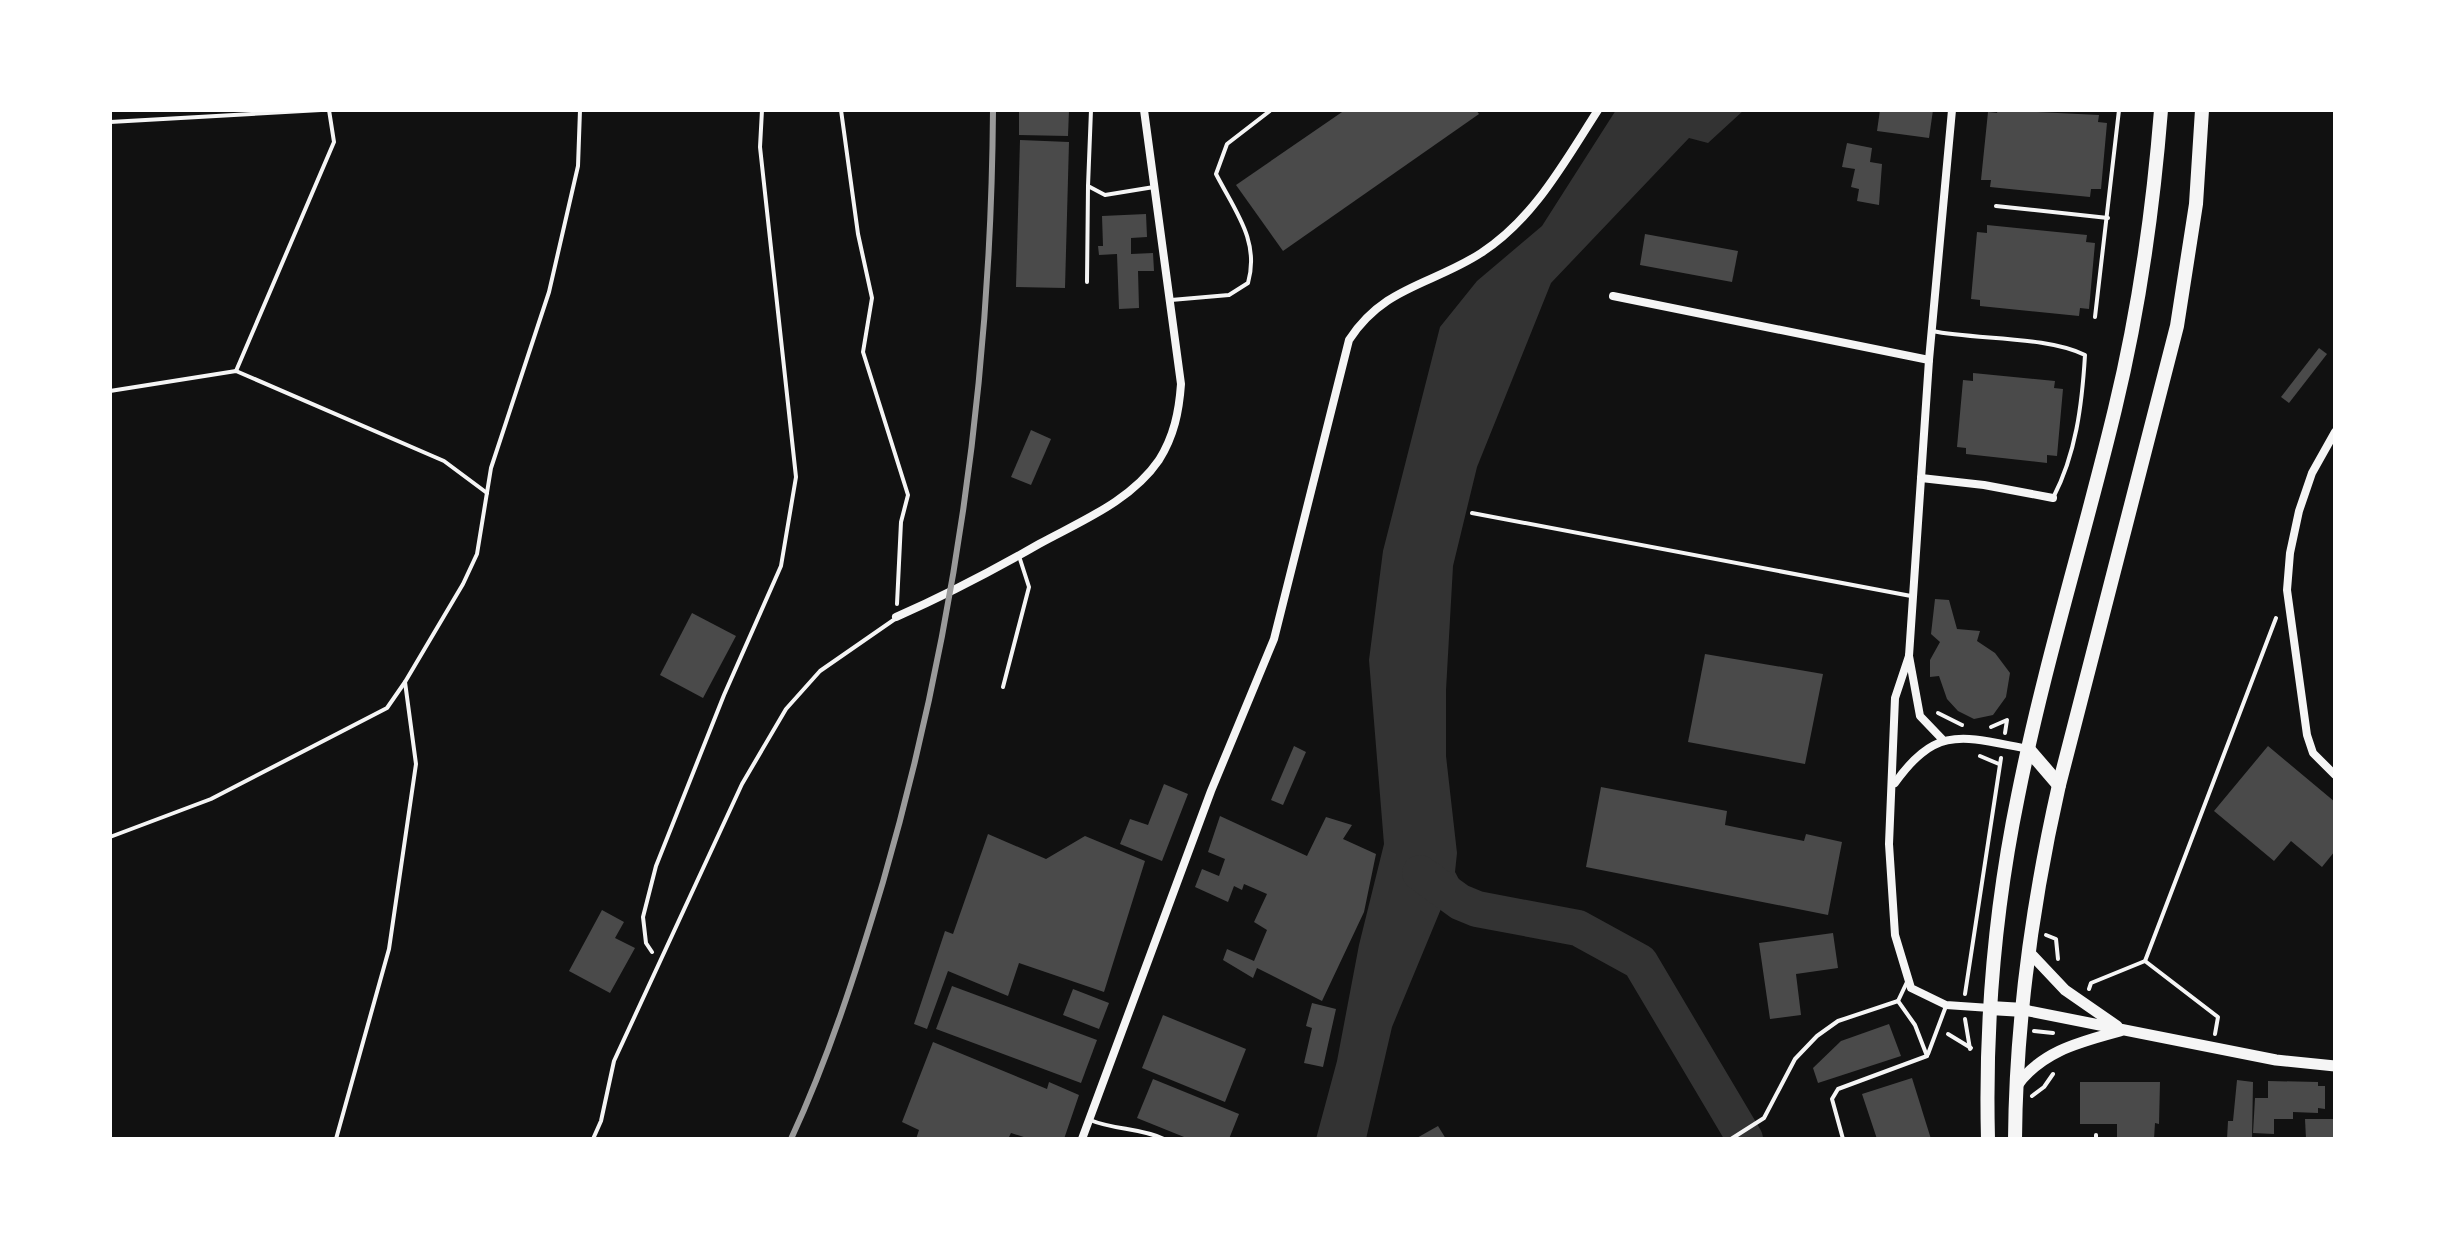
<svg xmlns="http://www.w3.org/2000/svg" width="2445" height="1249" font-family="Rubik,sans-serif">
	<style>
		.water { fill: #333 }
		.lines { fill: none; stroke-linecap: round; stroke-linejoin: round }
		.river { stroke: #333; stroke-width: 36 }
		.building { fill: #4a4a4a }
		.path { stroke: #f5f5f5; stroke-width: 4 }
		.service { stroke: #f5f5f5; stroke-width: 4 }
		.minor { stroke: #f5f5f5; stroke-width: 8 }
		.tertiary { stroke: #f5f5f5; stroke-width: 11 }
		.trunk { stroke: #f5f5f5; stroke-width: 14 }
		.rail { stroke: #9a9a9a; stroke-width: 6 }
	</style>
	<rect width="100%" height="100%" fill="#111"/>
	<polygon class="water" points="1616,110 1744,110 1708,143 1689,138 1551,283 1477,467 1453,566 1446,690 1446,756 1457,853 1455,872 1463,887 1457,910 1443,904 1392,1027 1366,1139 1316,1139 1337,1061 1359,945 1384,844 1369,660 1383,551 1440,327 1477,281 1542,226"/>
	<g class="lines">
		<polyline class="river" points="1420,873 1460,902 1477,909 1578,928 1640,962 1745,1139"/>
	</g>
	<g class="building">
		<polygon points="1019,110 1069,110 1068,136 1019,135"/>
		<polygon points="1345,110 1476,110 1479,114 1283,251 1236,185"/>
		<polygon points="1880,110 1933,110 1929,138 1877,131"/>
		<polygon points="1998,110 2099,115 2098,122 2107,123 2101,189 2091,189 2090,197 1990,187 1991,180 1981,180 1988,112 1997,113"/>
		<polygon points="1020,140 1069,142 1065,288 1016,287"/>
		<polygon points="1847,143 1872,148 1870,162 1882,164 1879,205 1857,201 1859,189 1851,187 1855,169 1842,167"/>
		<polygon points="1146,214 1147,237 1131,238 1131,254 1153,253 1154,271 1138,271 1139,308 1119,309 1117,254 1099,255 1098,246 1103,246 1102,216"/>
		<polygon points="1987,225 2087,235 2086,242 2095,243 2089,309 2080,308 2079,316 1980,306 1980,300 1971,299 1977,232 1987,233"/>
		<polygon points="1645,234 1738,251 1732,282 1640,265"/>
		<polygon points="2319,348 2327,354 2289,403 2281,397"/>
		<polygon points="1973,373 2055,381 2054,388 2063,389 2057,456 2047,455 2047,463 1966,454 1966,448 1957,447 1963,380 1973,381"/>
		<polygon points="1031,430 1051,439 1031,485 1011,477"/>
		<polygon points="1935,599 1949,600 1957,629 1980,631 1977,641 1995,653 2010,673 2006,697 1993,715 1974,719 1958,711 1947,699 1939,676 1930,677 1930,660 1940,642 1931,634"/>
		<polygon points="692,613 736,636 703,698 660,675"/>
		<polygon points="1705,654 1823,674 1805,764 1688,742"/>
		<polygon points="1294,746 1306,752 1283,805 1271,800"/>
		<polygon points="2268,746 2335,802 2335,851 2322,867 2291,841 2274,861 2214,811"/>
		<polygon points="1164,784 1188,794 1162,861 1120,844 1130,819 1148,825"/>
		<polygon points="1601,787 1727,811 1725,825 1804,841 1806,834 1842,842 1828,915 1586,867"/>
		<polygon points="1220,816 1307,856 1326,817 1352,825 1343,839 1376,854 1364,912 1322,1001 1257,968 1253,978 1223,960 1227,949 1254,961 1267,930 1254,922 1267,894 1244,884 1242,890 1234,886 1228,902 1195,887 1202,869 1219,876 1225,859 1208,852"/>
		<polygon points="988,834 1046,859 1085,836 1145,861 1104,992 1019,963 1008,996 948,971 927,1029 914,1024 945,931 953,934"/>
		<polygon points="602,910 624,922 615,938 635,948 610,993 569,971"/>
		<polygon points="1833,933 1838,968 1796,974 1801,1015 1770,1019 1759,943"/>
		<polygon points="952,986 1097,1040 1081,1083 936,1029"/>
		<polygon points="1073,989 1109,1003 1099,1029 1063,1015"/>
		<polygon points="1312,1003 1336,1009 1323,1067 1304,1063 1312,1028 1306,1026"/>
		<polygon points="1163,1015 1246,1049 1225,1102 1142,1068"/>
		<polygon points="1889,1024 1901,1056 1818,1083 1813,1068 1841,1041"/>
		<polygon points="933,1042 1047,1089 1049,1082 1079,1095 1064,1139 1030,1139 1011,1133 1008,1139 916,1139 919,1130 902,1122"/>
		<polygon points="1912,1078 1931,1139 1877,1139 1862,1094"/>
		<polygon points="1153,1079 1239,1114 1229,1139 1189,1139 1137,1118"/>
		<polygon points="2237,1080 2253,1082 2252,1139 2227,1139 2228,1121 2233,1121"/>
		<polygon points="2268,1081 2318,1082 2318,1086 2325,1086 2325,1109 2318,1108 2318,1113 2293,1112 2293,1119 2274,1119 2274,1134 2253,1133 2255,1098 2268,1098"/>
		<polygon points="2080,1082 2160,1082 2159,1124 2155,1123 2154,1139 2117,1139 2117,1124 2080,1124"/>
		<polygon points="2305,1119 2333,1119 2334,1139 2306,1139"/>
		<polygon points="1438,1126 1446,1139 1415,1139"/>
	</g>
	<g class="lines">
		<g class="path">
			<polyline points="841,110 858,234 872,298 863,352 908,495 901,522 897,604"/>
			<polyline points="110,122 321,110"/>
			<polyline points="236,371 334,142 329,110"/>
			<polyline points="110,391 236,371 444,461 487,493"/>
			<polyline points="1938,713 1962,725"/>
			<polyline points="1991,727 2007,720 2005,733"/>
			<polyline points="1980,756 1999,764"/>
			<polyline points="110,837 211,799 387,708 405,682"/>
			<polyline points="2046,935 2056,939 2058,959"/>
			<polyline points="652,952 646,943 643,917 656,866 724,695 781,566 796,477 760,147 762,110"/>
			<polyline points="2145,961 2218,1017 2215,1034"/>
			<polyline points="2089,989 2091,983 2145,961 2276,618"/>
			<polyline points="1965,994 2001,758"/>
			<polyline points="1965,1019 1970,1049"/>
			<polyline points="2034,1031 2053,1033"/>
			<polyline points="1948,1034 1971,1048"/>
			<polyline points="2032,1096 2044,1087 2053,1074"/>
			<polyline points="336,1139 389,949 416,764 405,682 463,584 477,554 491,468 549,292 578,166 580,110"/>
		</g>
		<g class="service">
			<polyline points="1091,110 1088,186 1105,195 1154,187"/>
			<polyline points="1996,206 2108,218"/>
			<polyline points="1087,282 1088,186"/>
			<path d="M 1171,300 L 1229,295 L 1248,283 C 1260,241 1235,211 1216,174 L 1227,144 L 1271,110"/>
			<polyline points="2095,317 2119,110"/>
			<path d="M 1932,331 C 1977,340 2047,336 2085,355 C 2082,405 2076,454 2053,498"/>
			<polyline points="1472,513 1911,596"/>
			<polyline points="1003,687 1029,587 1019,556"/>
			<polyline points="1898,1001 1915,1025 1927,1056"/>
			<polyline points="1928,1054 1946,1006"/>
			<path d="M 1090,1120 C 1114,1130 1141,1128 1164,1139"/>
			<polyline points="2096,1135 2096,1139"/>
			<polyline points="593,1139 601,1121 614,1061 742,784 786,709 820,671 895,619"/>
			<polyline points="1731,1139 1764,1118 1795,1059 1817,1036 1838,1021 1898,1001 1907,982"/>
			<polyline points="1843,1139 1832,1099 1838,1089 1927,1056"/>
		</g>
		<g class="minor">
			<polyline points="1952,110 1929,360 1909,656 1895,698 1889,844 1895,935 1911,988 1946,1005 1990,1008"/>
			<polyline points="1613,296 1929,360"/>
			<polyline points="2335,432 2312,473 2299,511 2290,553 2287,590 2307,735 2313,753 2335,775"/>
			<polyline points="1921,478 1984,485 2053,498"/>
			<path d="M 896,617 C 946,595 992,571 1039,544 C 1081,521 1131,501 1159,460 C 1174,436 1179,412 1181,384 L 1144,110"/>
			<polyline points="1909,656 1920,716 1943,740"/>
			<path d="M 1895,783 C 1937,724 1964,737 2028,749"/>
			<path d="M 1082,1139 L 1211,791 L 1274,639 L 1349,340 C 1384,286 1432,285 1481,253 C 1534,219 1565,161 1598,110"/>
		</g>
		<g class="tertiary">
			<polyline points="2030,953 2065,990 2117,1026"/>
			<polyline points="2024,1010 2276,1060 2335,1066"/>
			<path d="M 2016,1087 C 2041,1051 2080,1042 2120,1031"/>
		</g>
		<g class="trunk">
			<polyline points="2028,749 2059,785"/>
			<polyline points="1990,1008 2024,1010"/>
			<path d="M 1988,1139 C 1985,1024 1995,908 2018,796 C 2044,665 2084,538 2115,409 C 2139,310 2153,211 2161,110"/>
			<path d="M 2015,1139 C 2016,1021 2033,900 2059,785 L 2177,326 L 2196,204 L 2202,110"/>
		</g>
		<path class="rail" d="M 791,1139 C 829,1057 857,969 883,882 C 956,630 991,372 993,110"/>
	</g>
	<rect width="2445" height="1249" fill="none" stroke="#ffffff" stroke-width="224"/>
</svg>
